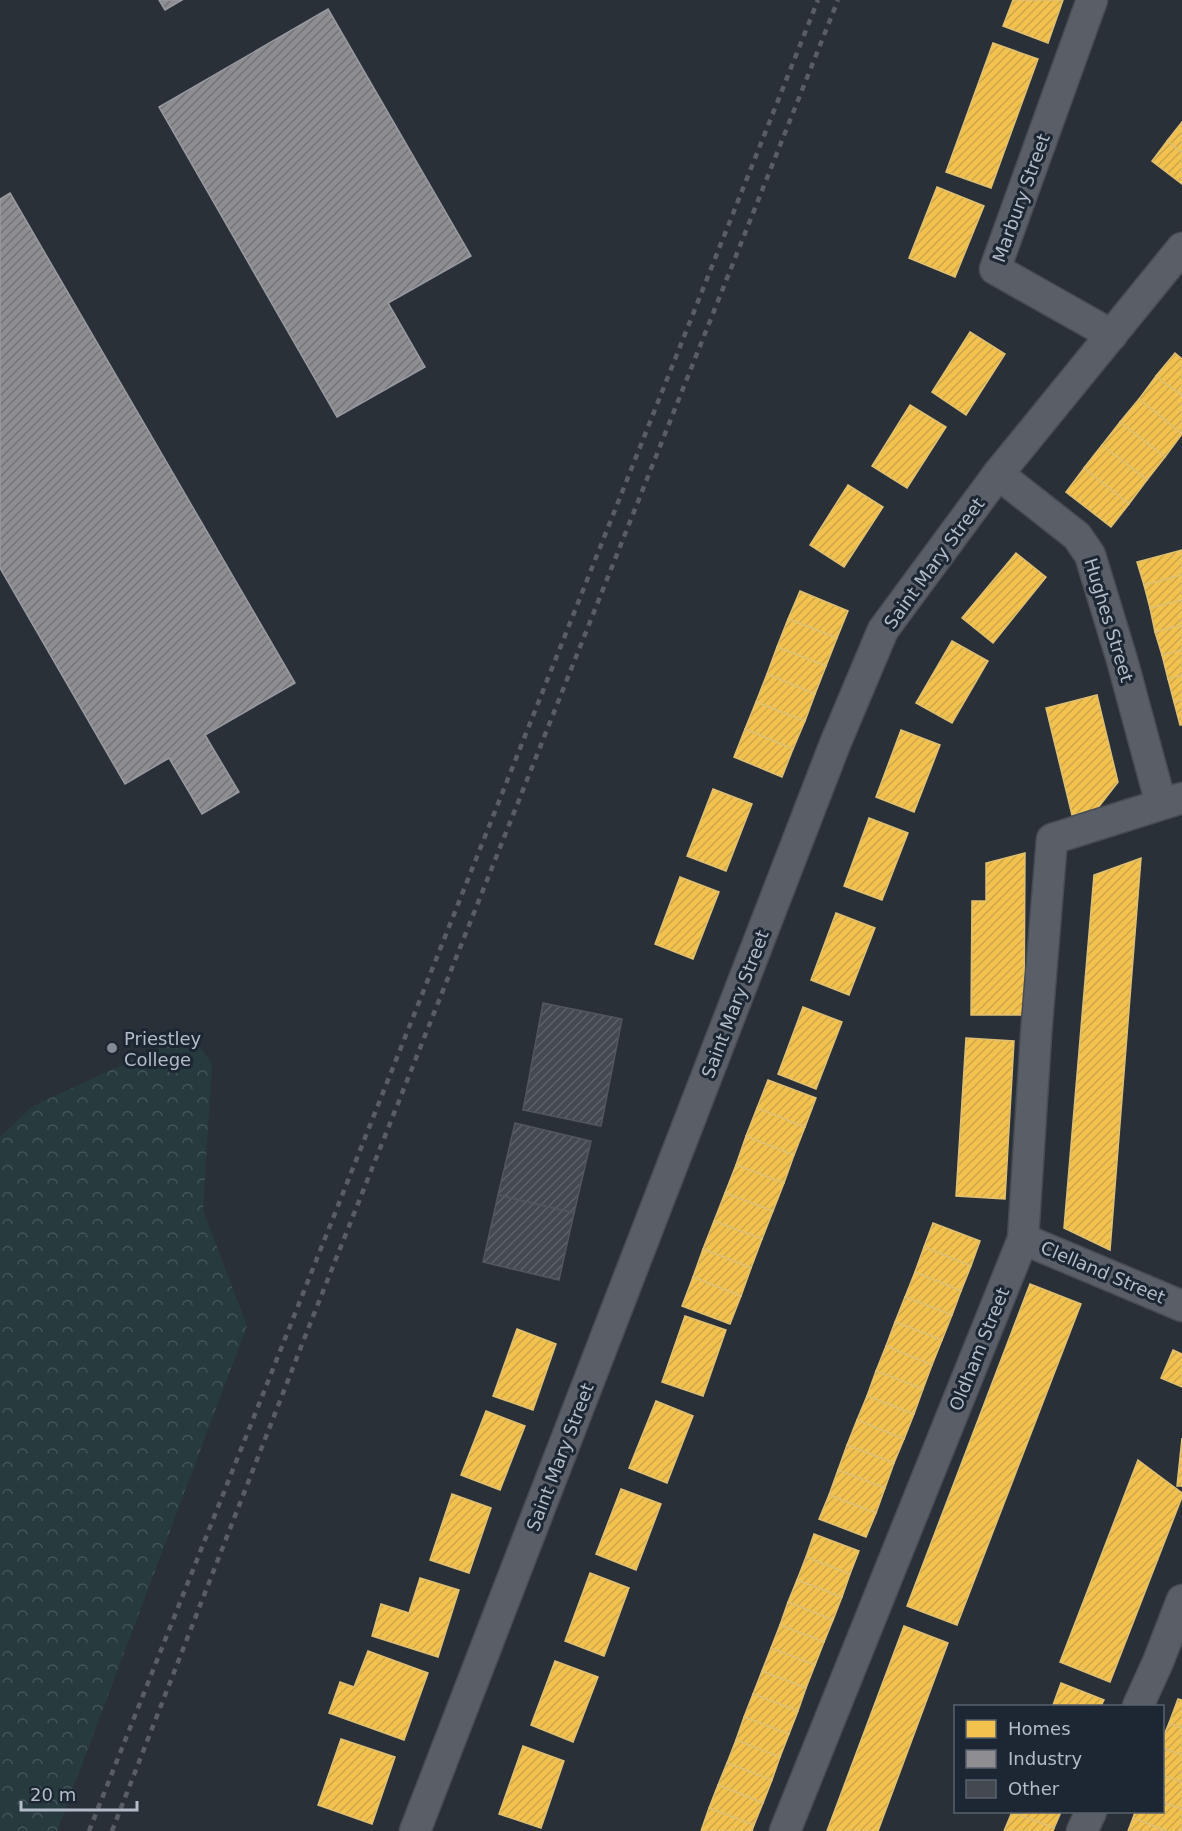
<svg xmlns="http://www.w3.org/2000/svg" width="1182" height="1831" font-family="'DejaVu Sans',sans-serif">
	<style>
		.forest { fill: url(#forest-crowns) }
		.homes { fill: url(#homes-hatch); stroke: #dfc073; stroke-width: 1.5 }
		.industry { fill: url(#industry-hatch); stroke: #999ba2; stroke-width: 1.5 }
		.building { fill: url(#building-hatch); stroke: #52575f; stroke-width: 1.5 }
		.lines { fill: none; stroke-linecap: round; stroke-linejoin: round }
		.minor-casing { stroke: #484c53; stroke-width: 33 }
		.minor { stroke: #5a5e66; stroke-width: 30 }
		.rail { stroke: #595d64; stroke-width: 4.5; stroke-dasharray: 6 6; stroke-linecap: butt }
		.poi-dot { fill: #848b96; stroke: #1d2633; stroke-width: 2 }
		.labels { text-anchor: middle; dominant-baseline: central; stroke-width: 6; stroke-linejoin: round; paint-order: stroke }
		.street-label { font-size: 18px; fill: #b4bcc9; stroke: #1d2633 }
		.poi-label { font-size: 18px; fill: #b4bcc9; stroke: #1d2633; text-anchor: start }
	</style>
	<defs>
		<pattern id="forest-crowns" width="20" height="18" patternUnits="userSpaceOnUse" patternTransform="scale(1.5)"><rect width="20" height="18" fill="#273a3e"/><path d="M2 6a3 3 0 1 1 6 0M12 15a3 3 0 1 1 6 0" fill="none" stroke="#445559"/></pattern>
		<pattern id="homes-hatch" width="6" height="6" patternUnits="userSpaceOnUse" patternTransform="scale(1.5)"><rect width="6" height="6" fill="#f2c14e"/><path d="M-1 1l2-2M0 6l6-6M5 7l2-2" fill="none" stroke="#cca64a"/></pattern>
		<pattern id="industry-hatch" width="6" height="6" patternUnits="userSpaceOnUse" patternTransform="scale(1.5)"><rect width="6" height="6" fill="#8d8d92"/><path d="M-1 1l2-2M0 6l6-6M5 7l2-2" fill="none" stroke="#737478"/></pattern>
		<pattern id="building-hatch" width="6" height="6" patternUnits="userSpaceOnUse" patternTransform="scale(1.5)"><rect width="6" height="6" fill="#444950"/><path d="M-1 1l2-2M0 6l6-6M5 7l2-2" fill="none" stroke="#5d6168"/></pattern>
	</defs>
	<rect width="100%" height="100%" fill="#2a3038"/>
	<polygon class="forest" points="189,1034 212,1063 203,1210 247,1326 57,1831 0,1831 0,1137 33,1106"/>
	<g class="homes">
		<polygon points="1013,0 1063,0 1048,43 1003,26"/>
		<polygon points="993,43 1038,59 991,188 946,172"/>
		<polygon points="1182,122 1182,153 1167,141"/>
		<polygon points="1167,141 1182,153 1182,184 1152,161"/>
		<polygon points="937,187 984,206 955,277 909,258"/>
		<polygon points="970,332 1005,354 966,415 932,392"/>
		<polygon points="1175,353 1182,359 1182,396 1156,376"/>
		<polygon points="1156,376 1182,396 1182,434 1139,399"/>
		<polygon points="1139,399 1182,434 1165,457 1120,422"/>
		<polygon points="910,405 946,427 907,488 872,466"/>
		<polygon points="1120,422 1165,457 1147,480 1102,445"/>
		<polygon points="1102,445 1147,480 1129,504 1084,468"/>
		<polygon points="1084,468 1129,504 1111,527 1066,492"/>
		<polygon points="848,485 883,507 844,567 810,545"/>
		<polygon points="1182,550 1182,575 1144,585 1137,562"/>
		<polygon points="1016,553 1046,577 993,643 962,618"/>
		<polygon points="1182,575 1182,600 1150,608 1144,585"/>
		<polygon points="800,591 848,611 837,638 788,619"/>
		<polygon points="1182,600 1182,625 1155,632 1150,608"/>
		<polygon points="788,619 837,638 826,666 777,647"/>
		<polygon points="1182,625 1182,650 1162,655 1155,632"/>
		<polygon points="952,641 988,661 952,723 916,703"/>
		<polygon points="777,647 826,666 815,694 767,674"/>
		<polygon points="1182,650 1182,675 1168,679 1162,655"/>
		<polygon points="767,674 815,694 805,721 756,702"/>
		<polygon points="1182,675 1182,700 1174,702 1168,679"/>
		<polygon points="1097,695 1118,782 1097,809 1072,815 1046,708"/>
		<polygon points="1182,700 1182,725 1180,725 1174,702"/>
		<polygon points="756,702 805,721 793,749 745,729"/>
		<polygon points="745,729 793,749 782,777 734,757"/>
		<polygon points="901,730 940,745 914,812 876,797"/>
		<polygon points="713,789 752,804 726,871 687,856"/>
		<polygon points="869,818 908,833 882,900 844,886"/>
		<polygon points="1025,853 1024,1015 971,1015 972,901 986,901 986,863"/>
		<polygon points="1141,858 1110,1250 1064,1228 1094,875"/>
		<polygon points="680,877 719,892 693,959 655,944"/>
		<polygon points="836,913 875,928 849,995 811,980"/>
		<polygon points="803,1007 842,1022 816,1089 778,1074"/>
		<polygon points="966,1038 1014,1041 1005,1199 956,1196"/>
		<polygon points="768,1080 816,1098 805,1127 757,1108"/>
		<polygon points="757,1108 805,1127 794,1155 746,1136"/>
		<polygon points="746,1136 794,1155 784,1183 736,1165"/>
		<polygon points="736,1165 784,1183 773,1211 725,1193"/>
		<polygon points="725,1193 773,1211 762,1239 714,1221"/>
		<polygon points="714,1221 762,1239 751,1268 703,1249"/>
		<polygon points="933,1223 980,1241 971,1266 924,1247"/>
		<polygon points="924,1247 971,1266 961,1291 915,1272"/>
		<polygon points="703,1249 751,1268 741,1296 693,1277"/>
		<polygon points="915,1272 961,1291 952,1315 905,1297"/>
		<polygon points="693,1277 741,1296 730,1324 682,1306"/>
		<polygon points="1030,1284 1081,1304 957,1625 907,1606"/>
		<polygon points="905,1297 952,1315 942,1340 895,1322"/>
		<polygon points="685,1316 726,1330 703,1396 662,1382"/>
		<polygon points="895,1322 942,1340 932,1365 886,1346"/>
		<polygon points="517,1329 556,1344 533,1410 493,1396"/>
		<polygon points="886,1346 932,1365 923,1389 876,1371"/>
		<polygon points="1173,1350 1182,1354 1182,1387 1161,1378"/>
		<polygon points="876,1371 923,1389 914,1414 867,1396"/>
		<polygon points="867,1396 914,1414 904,1439 857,1420"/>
		<polygon points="656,1401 693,1416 667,1483 629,1468"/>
		<polygon points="486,1411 525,1426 500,1490 461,1475"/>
		<polygon points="857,1420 904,1439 894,1463 847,1445"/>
		<polygon points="1182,1438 1182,1486 1177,1486"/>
		<polygon points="847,1445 894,1463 885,1488 838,1470"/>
		<polygon points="1138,1460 1182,1493 1182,1497 1110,1682 1060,1662"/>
		<polygon points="838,1470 885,1488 876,1513 829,1495"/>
		<polygon points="621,1489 661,1504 636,1570 596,1554"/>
		<polygon points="452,1494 491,1508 469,1573 430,1560"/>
		<polygon points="829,1495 876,1513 866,1537 819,1519"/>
		<polygon points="814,1534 859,1551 850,1574 806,1557"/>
		<polygon points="806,1557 850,1574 842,1597 797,1580"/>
		<polygon points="590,1573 629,1588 604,1656 565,1641"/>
		<polygon points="420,1578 459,1590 438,1657 372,1636 381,1604 409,1613"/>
		<polygon points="797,1580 842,1597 833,1620 788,1602"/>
		<polygon points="788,1602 833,1620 824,1642 780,1625"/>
		<polygon points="780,1625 824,1642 815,1665 771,1648"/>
		<polygon points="904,1626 948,1643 878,1831 827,1831"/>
		<polygon points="771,1648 815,1665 806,1688 762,1671"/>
		<polygon points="368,1651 428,1673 404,1740 329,1713 340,1682 354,1687"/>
		<polygon points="555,1661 598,1677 573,1742 531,1725"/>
		<polygon points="762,1671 806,1688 798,1711 753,1694"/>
		<polygon points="1061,1683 1104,1700 1101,1706 1057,1706 1053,1705"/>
		<polygon points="753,1694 798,1711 789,1734 744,1717"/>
		<polygon points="1178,1699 1182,1700 1182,1728 1169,1723"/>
		<polygon points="744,1717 789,1734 780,1757 736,1740"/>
		<polygon points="1169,1723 1182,1728 1182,1755 1162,1748 1162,1740"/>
		<polygon points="341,1739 395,1757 372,1824 318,1805"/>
		<polygon points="736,1740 780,1757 772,1780 727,1763"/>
		<polygon points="523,1746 564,1761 541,1828 499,1814"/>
		<polygon points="1162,1748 1182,1755 1182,1782 1162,1775"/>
		<polygon points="727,1763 772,1780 763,1803 718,1785"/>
		<polygon points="1162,1775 1182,1782 1182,1809 1162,1802"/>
		<polygon points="718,1785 763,1803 754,1825 709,1808"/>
		<polygon points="1162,1802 1182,1809 1182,1831 1167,1831 1133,1818 1135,1812 1162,1812"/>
		<polygon points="709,1808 754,1825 752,1831 701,1831"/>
		<polygon points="1012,1812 1061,1812 1054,1828"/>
		<polygon points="1012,1812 1054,1828 1053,1831 1004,1831"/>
		<polygon points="1133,1818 1167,1831 1128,1831"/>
	</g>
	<g class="industry">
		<polygon points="159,0 182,0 165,10"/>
		<polygon points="328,9 471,256 388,303 425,367 337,417 159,107"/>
		<polygon points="10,193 295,683 205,735 239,792 202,814 169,758 125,784 0,568 0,199"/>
	</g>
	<g class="building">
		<polygon points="543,1003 622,1019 601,1126 523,1110"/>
		<polygon points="515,1123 591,1141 574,1213 498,1195"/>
		<polygon points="498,1195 574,1213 559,1280 483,1262"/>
	</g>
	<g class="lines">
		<defs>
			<g id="minor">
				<polyline points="1092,0 995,269 1112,335"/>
				<polyline points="998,474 1077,536 1090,555 1122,660 1161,804"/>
				<polyline points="1023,1239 1182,1306"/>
				<polyline points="1138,1706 1158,1662 1182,1600"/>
				<polyline points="415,1831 835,744 883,630 998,474 1182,248"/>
				<polyline points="785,1831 1023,1239 1036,1035 1052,839 1182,798"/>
				<polyline points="1082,1831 1091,1812"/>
			</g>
		</defs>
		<use href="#minor" class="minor-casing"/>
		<use href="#minor" class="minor"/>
		<g class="rail">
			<polyline points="89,1831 818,0"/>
			<polyline points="112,1831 308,1329 838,0"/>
		</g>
	</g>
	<circle class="poi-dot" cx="112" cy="1048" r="6"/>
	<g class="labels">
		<g class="street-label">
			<text transform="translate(1021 198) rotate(-70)">Marbury Street</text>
			<text transform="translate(934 563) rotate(-54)">Saint Mary Street</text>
			<text transform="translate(1109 620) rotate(73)">Hughes Street</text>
			<text transform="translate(735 1004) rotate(-69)">Saint Mary Street</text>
			<text transform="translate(1103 1272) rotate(23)">Clelland Street</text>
			<text transform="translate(979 1349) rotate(-68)">Oldham Street</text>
			<text transform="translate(560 1457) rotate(-69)">Saint Mary Street</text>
		</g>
		<g class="poi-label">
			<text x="124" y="1038">Priestley<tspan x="124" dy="21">College</tspan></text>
		</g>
	</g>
	<rect x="954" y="1705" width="210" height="108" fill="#1d2633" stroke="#59626f" stroke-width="1.5"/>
	<rect x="966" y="1720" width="30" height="18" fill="#f2c14e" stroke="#59626f" stroke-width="1.5"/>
	<text x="1008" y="1735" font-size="18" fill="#b4bcc9">Homes</text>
	<rect x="966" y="1750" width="30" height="18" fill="#8d8d92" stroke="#59626f" stroke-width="1.5"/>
	<text x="1008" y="1765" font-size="18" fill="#b4bcc9">Industry</text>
	<rect x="966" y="1780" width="30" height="18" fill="#444950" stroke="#59626f" stroke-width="1.5"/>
	<text x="1008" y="1795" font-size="18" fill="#b4bcc9">Other</text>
	<path d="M21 1801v9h116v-9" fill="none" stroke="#b4bcc9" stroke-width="3"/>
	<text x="30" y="1801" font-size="18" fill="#b4bcc9" stroke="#1d2633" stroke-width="4.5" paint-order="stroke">20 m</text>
</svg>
